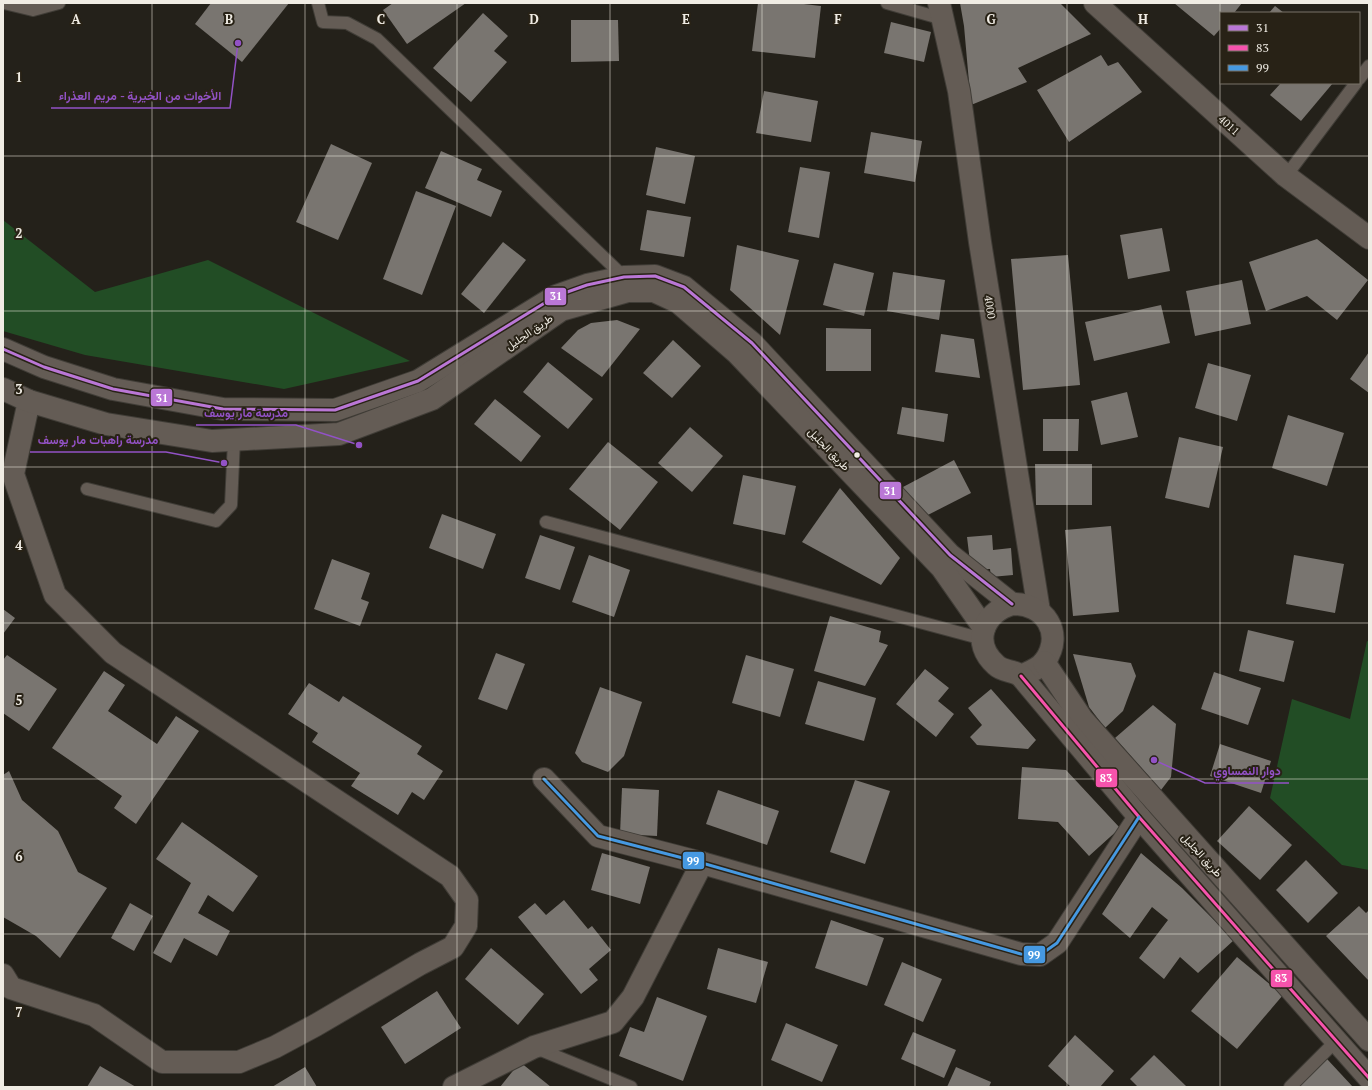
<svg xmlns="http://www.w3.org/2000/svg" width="1372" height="1090" font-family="'PT Serif',Vazirmatn,serif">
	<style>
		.green { fill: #224d25 }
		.building { fill: #797570 }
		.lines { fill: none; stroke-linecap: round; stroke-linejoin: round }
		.service-casing { stroke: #403d37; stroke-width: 14 }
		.minor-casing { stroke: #403d37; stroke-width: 24 }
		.tertiary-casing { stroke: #403d37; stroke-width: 24 }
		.service { stroke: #645c55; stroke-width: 12 }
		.minor { stroke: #645c55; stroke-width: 22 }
		.tertiary { stroke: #645c55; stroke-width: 22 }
		.bus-1-casing { stroke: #282216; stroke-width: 6 }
		.bus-2-casing { stroke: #282216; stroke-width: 6 }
		.bus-3-casing { stroke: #282216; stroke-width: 6 }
		.bus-1 { stroke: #ba77d6; stroke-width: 3 }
		.bus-2 { stroke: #f653ac; stroke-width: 3 }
		.bus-3 { stroke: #4699e1; stroke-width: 3 }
		.grid { fill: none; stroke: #f0ece4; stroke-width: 1; stroke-opacity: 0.55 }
		.bus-dot { fill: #f0ece4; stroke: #282216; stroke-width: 1.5 }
		.labels { text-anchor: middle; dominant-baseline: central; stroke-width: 4; stroke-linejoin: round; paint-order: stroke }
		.street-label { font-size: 11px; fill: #f0ece4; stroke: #282216 }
		.grid-label { font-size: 13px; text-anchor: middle; font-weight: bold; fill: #f0ece4; stroke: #282216; stroke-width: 4; stroke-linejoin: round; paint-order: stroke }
		.leader { fill: none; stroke: #9252c6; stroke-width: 1.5 }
		.callout-dot { fill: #9252c6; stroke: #282216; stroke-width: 1.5 }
		.callout-label { font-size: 12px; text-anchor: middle; font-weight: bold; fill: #9252c6; stroke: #282216; stroke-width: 4; stroke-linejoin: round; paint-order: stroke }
		.line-badge { stroke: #282216; stroke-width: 1.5 }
		.badge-label { font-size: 11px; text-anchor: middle; font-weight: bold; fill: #fff }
	</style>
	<rect width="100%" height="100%" fill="#24211a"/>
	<g class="green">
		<polygon points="3,220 95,292 208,260 410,361 284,389 85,355 3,331"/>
		<polygon points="1367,641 1369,642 1369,870 1342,865 1270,798 1292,699 1350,719"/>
	</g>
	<g class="building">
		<polygon points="211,3 289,3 242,62 195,24"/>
		<polygon points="393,3 466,3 407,44 383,10"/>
		<polygon points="758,3 795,3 821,6 815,58 752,51"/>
		<polygon points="960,3 1060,3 1091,34 1018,68 1027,82 971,105 964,26"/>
		<polygon points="1174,3 1242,3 1234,13 1221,13 1221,28 1214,36"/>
		<polygon points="1275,6 1284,13 1269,13"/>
		<polygon points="483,13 508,36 494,51 507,62 471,102 433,68"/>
		<polygon points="571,20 618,20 619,61 571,62"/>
		<polygon points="891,22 931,32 924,62 884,53"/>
		<polygon points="1101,55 1108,66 1118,62 1142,92 1069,142 1037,90"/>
		<polygon points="1281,83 1333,83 1301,121 1270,95"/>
		<polygon points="764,91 818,101 811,142 756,133"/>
		<polygon points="871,132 922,141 915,182 864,173"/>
		<polygon points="331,144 372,163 338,240 296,222"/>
		<polygon points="656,147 695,156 685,204 646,195"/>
		<polygon points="441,151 482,169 477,180 502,191 491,217 425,188"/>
		<polygon points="800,167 830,172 819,238 788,232"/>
		<polygon points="416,191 456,206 422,295 383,279"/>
		<polygon points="647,210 691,217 684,257 640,250"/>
		<polygon points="1162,228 1170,271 1128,279 1120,235"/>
		<polygon points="1317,239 1368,280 1337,320 1307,296 1266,311 1249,262"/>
		<polygon points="503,242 526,260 484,313 461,294"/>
		<polygon points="737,245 799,260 780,335 730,290"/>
		<polygon points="1068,255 1080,385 1023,390 1011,259"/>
		<polygon points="834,263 874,273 864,316 823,305"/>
		<polygon points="893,272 945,280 939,320 887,311"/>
		<polygon points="1242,280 1251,324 1195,336 1186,291"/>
		<polygon points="1161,305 1170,343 1094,361 1085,322"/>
		<polygon points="617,320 640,329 602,377 561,348 578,330 591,323"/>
		<polygon points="826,328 871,329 871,371 826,371"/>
		<polygon points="941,334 974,339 980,378 935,372"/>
		<polygon points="673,340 701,366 672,398 643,373"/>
		<polygon points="1369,352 1369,393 1350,379"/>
		<polygon points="548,362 593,399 568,429 523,392"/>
		<polygon points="1208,363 1251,375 1237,421 1195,408"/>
		<polygon points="1127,392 1138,437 1101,445 1091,401"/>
		<polygon points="495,399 541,436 521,462 474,424"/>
		<polygon points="902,407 948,414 944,442 897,434"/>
		<polygon points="1288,415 1344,433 1327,486 1272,468"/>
		<polygon points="1043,419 1079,419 1078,451 1043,451"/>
		<polygon points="690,427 723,456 692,492 658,463"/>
		<polygon points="1179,437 1223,447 1209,508 1165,498"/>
		<polygon points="608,442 658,482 620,530 569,489"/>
		<polygon points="954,460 971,493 920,519 903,487"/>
		<polygon points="1035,464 1092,464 1092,505 1036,505"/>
		<polygon points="743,475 796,486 785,535 733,524"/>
		<polygon points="840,488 900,558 881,585 802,542"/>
		<polygon points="442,514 496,534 483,569 429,548"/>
		<polygon points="1111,526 1119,612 1073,616 1065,530"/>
		<polygon points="540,535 575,547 560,590 525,578"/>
		<polygon points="992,535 993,550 1011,548 1013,575 991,577 990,569 971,570 967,537"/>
		<polygon points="589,555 630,570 614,617 572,602"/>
		<polygon points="1294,555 1344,564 1335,613 1286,604"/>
		<polygon points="332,559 370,573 361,599 369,602 360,626 314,609"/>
		<polygon points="3,609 15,618 3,634"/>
		<polygon points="830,616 881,631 879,642 888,645 865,686 814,671"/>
		<polygon points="1248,630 1294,641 1284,682 1239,671"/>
		<polygon points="496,653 525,664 507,710 478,699"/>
		<polygon points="1073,654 1131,663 1136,676 1123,711 1105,728 1089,707"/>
		<polygon points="7,655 57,689 29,731 3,713 3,660"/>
		<polygon points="746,655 794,669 780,717 732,703"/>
		<polygon points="925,669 949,688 938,701 954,714 936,737 896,704"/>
		<polygon points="104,671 125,685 108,711 157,744 176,716 199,731 136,824 114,808 122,796 52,748"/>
		<polygon points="1214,672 1261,688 1248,725 1201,709"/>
		<polygon points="818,681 876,698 864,741 805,724"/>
		<polygon points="309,683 339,702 343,696 422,746 417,754 443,771 424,800 412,792 398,815 351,786 360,773 312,742 318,733 288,714"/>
		<polygon points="600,687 642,702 624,756 608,772 582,762 575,753"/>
		<polygon points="991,689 1036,740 1028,749 977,745 970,737 982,725 968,708"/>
		<polygon points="1153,705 1176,724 1171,777 1161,790 1115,738"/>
		<polygon points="1220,744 1271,761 1261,793 1210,776"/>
		<polygon points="1022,767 1066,770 1120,828 1089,856 1058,822 1018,819"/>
		<polygon points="9,771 22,800 58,831 78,872 107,888 60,958 36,936 3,917 3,775"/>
		<polygon points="855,780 890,791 865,864 830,852"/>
		<polygon points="622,788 659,790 657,836 620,834"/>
		<polygon points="718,790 779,811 767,845 706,824"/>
		<polygon points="1249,806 1292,845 1260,880 1217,841"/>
		<polygon points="182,822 258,876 233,912 208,895 198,913 230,931 217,956 184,938 171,963 153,953 191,883 156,859"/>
		<polygon points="602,853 650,867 640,904 591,890"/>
		<polygon points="1141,853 1182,888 1234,940 1198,973 1180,957 1164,979 1139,958 1168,920 1152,907 1130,938 1102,914"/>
		<polygon points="1306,860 1338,893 1308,923 1276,890"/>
		<polygon points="564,900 588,929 592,926 611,950 589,969 598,980 581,994 518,917 535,903 546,915"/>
		<polygon points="130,903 153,916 134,951 111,938"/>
		<polygon points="1359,906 1366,913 1369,910 1369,981 1326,936"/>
		<polygon points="831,920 884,938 867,986 815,968"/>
		<polygon points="491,948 544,994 518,1025 465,979"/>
		<polygon points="718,948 768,962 756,1003 707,989"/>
		<polygon points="1237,957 1283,995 1237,1049 1191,1011"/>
		<polygon points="902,962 942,979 923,1022 884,1005"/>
		<polygon points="437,991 461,1028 405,1064 381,1027"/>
		<polygon points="657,997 707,1016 683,1081 619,1056 630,1027 644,1032"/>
		<polygon points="786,1023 838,1045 822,1082 771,1060"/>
		<polygon points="913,1032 956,1050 944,1078 901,1059"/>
		<polygon points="1075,1035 1114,1071 1100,1087 1071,1087 1048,1066"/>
		<polygon points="1154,1055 1187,1087 1138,1087 1130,1079"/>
		<polygon points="1327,1059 1353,1087 1297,1087"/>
		<polygon points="520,1062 551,1087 500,1087"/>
		<polygon points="100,1066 136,1087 87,1087"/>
		<polygon points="305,1067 317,1087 272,1087"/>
		<polygon points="956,1067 991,1082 989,1087 947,1087"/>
	</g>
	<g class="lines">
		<defs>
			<g id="service">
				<polyline points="4,3 33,10 59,3"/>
				<polyline points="318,3 323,22 347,23 377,39 624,277"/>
				<polyline points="887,3 943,19"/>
				<polyline points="1359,79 1369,66"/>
				<polyline points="1286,176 1356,83"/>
				<polyline points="87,489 216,521 231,505 234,440"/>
				<polyline points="546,522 983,639"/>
				<polyline points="536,1048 631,1087"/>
				<polyline points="1290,1087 1336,1041"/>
			</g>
			<g id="minor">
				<polyline points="1095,3 1286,176 1369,238"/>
				<polyline points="544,779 598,836 702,863 1021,954 1040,955 1057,943 1139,817"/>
				<polyline points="3,975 11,988 94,1015 162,1062 239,1062 275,1047 316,1025 420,964 453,947 466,926 467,900 450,876 113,653 55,595 13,474 29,401"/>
				<polyline points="454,1087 534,1047 613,1022 633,997 702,863"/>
			</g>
			<g id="tertiary">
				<polyline points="939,3 959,91 980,242 1039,611"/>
				<polyline points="3,349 44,367 113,389 223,409 335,410 418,381 556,296 587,285 624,277 655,276 684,287 752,343 950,555 1012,604"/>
				<polyline points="3,389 29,401 106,424 212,441 339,434 432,399 561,310 628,291 654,291 678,302 737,353 942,568 984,628"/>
				<path d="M 1012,604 C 1045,603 1064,633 1045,661 C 1039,669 1029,672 1021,676 C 1014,670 1003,672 996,665 C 971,643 983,613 1012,604 Z"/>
				<polyline points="1044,662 1082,719 1369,1040"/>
				<polyline points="1021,676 1139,817 1369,1078"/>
			</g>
		</defs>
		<use href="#service" class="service-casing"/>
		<use href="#minor" class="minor-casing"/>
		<use href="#tertiary" class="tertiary-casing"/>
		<use href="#service" class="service"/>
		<use href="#minor" class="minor"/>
		<use href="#tertiary" class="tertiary"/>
		<defs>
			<polyline id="bus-1" points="3,349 44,367 113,389 223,409 335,410 418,381 556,296 587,285 624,277 655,276 684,287 752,343 950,555 1012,604"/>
			<polyline id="bus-2" points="1021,676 1139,817 1369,1078"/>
			<polyline id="bus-3" points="544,779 598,836 702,863 1021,954 1040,955 1057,943 1139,817"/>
		</defs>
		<use href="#bus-1" class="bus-1-casing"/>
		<use href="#bus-2" class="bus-2-casing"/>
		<use href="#bus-3" class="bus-3-casing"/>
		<use href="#bus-1" class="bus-1"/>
		<use href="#bus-2" class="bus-2"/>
		<use href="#bus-3" class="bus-3"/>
	</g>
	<path class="grid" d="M 152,3 L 152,1087M 305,3 L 305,1087M 457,3 L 457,1087M 610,3 L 610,1087M 762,3 L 762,1087M 915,3 L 915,1087M 1067,3 L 1067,1087M 1220,3 L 1220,1087M 3,156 L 1369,156M 3,311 L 1369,311M 3,467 L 1369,467M 3,623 L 1369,623M 3,779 L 1369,779M 3,934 L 1369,934"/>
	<circle class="bus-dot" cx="857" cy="455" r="3.5"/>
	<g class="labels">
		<g class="street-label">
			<text transform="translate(1229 125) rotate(42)">4011</text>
			<text transform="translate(990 307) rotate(81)">4000</text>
			<text transform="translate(529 332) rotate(-34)">طريق الجليل</text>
			<text transform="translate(829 449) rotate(46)">طريق الجليل</text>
			<text transform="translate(1202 855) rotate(48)">طريق الجليل</text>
		</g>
	</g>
	<g class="grid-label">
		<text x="76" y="24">A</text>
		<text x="229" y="24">B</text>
		<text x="381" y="24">C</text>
		<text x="534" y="24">D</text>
		<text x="686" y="24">E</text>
		<text x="838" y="24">F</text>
		<text x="991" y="24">G</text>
		<text x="1143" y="24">H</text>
		<text x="19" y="82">1</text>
		<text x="19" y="238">2</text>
		<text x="19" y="394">3</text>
		<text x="19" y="550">4</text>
		<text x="19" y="705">5</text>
		<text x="19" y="861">6</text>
		<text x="19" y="1017">7</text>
	</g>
	<path class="leader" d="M238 43L230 108H51M359 445L296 425H196M224 463L166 452H30M1154 760L1205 783H1289"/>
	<g class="callout-dot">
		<circle cx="238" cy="43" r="4"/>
		<circle cx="359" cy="445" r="4"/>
		<circle cx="224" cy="463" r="4"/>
		<circle cx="1154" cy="760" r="4"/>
	</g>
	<g class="callout-label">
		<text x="140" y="100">الأخوات من الخيرية - مريم العذراء</text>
		<text x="246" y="417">مدرسة مار يوسف</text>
		<text x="98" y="444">مدرسة راهبات مار يوسف</text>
		<text x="1247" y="775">دوار النمساوي</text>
	</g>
	<g class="line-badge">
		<rect x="544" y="287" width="23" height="19" rx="4" fill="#ba77d6"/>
		<rect x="150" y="388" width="23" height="19" rx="4" fill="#ba77d6"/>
		<rect x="879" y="481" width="23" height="19" rx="4" fill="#ba77d6"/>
		<rect x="1095" y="768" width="23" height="20" rx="4" fill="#f653ac"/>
		<rect x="682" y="851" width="23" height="19" rx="4" fill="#4699e1"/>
		<rect x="1023" y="945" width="23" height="19" rx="4" fill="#4699e1"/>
		<rect x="1270" y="969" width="23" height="19" rx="4" fill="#f653ac"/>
	</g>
	<g class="badge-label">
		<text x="556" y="300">31</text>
		<text x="162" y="402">31</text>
		<text x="890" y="495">31</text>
		<text x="1106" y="782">83</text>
		<text x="693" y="865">99</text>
		<text x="1034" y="959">99</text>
		<text x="1281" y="982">83</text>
	</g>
	<rect width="1372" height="1090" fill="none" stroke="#f0ece4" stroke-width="8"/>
	<rect x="1220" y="12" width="140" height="72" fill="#282216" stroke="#787368"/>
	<rect x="1228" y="25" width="20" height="6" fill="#ba77d6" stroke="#787368"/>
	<text x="1256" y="32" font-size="12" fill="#f0ece4">31</text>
	<rect x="1228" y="45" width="20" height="6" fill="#f653ac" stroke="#787368"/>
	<text x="1256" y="52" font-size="12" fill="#f0ece4">83</text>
	<rect x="1228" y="65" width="20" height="6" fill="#4699e1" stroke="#787368"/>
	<text x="1256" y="72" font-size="12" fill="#f0ece4">99</text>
</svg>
